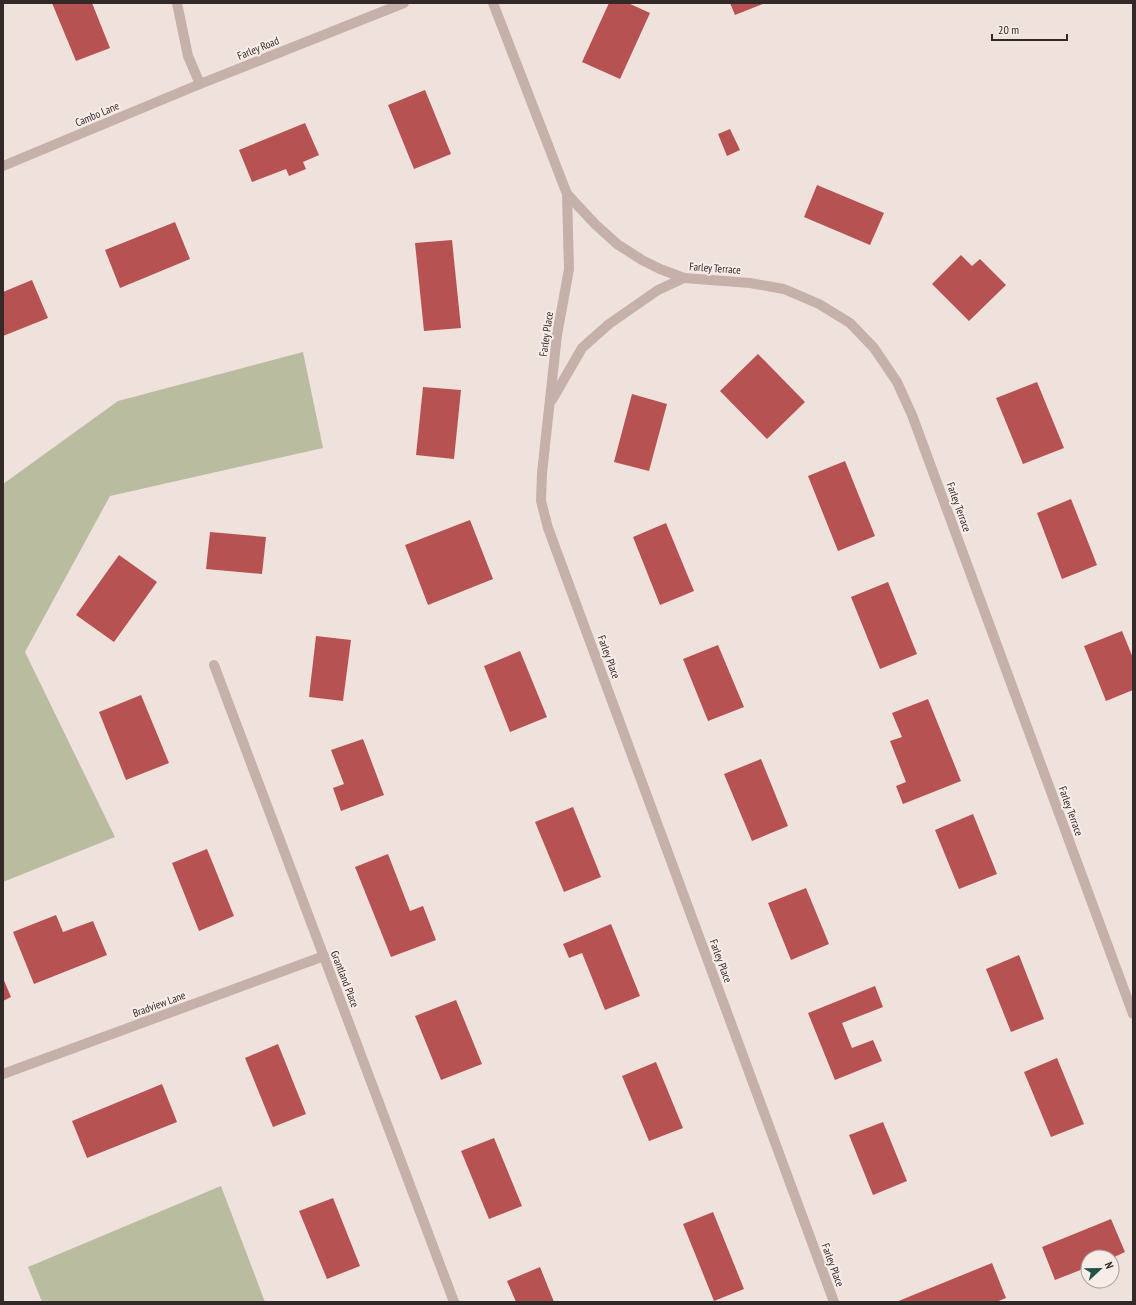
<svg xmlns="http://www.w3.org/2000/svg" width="1136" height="1305" font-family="'PT Sans Narrow',sans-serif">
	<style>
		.green { fill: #b9bc9e }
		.building { fill: #b75252 }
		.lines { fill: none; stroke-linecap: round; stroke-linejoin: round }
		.minor { stroke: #c5b0aa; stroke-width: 10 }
		.labels { text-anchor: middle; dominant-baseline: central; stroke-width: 4; stroke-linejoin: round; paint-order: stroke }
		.street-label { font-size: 11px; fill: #332928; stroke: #f7ece8 }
	</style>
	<rect width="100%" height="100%" fill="#efe1dc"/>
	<g class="green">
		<polygon points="303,352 323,448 110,496 25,652 115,837 3,882 3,484 118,401"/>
		<polygon points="221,1186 265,1302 42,1302 28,1267"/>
	</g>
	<g class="building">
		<polygon points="52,3 92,3 110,48 76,61"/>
		<polygon points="609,3 628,3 650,13 620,79 582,62"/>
		<polygon points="730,3 765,3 735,15"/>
		<polygon points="425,90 451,154 414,169 388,105"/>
		<polygon points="305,123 319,155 303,162 306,169 289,176 286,169 252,182 239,150"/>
		<polygon points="730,129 740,150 727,156 718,134"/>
		<polygon points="817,185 884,213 870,245 804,217"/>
		<polygon points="175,222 190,259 120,288 105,250"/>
		<polygon points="452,240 461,328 424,331 415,243"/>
		<polygon points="961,255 972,266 980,259 1006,285 969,321 932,284"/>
		<polygon points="32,280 48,318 3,336 3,292"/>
		<polygon points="758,354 805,402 767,439 720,391"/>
		<polygon points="1037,382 1064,448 1023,464 996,398"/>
		<polygon points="423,387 461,390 454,459 416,455"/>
		<polygon points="632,394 667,404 649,471 614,462"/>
		<polygon points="845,461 875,536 838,551 808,476"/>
		<polygon points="1071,499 1097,565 1062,579 1037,513"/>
		<polygon points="470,520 493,579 428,605 405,545"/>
		<polygon points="666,523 694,591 660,605 633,537"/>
		<polygon points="210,532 266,537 262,574 206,569"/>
		<polygon points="119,555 157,582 114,642 76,615"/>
		<polygon points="888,582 917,654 880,669 851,597"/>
		<polygon points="1122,631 1133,658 1133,690 1106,701 1084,646"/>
		<polygon points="316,636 351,640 343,701 309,697"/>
		<polygon points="718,645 744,707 708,721 683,659"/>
		<polygon points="520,651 547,717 510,732 484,666"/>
		<polygon points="141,695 169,763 126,780 99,712"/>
		<polygon points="928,699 961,781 903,804 896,786 906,782 890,741 902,737 892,713"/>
		<polygon points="363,739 384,795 341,811 333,788 344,784 331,750"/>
		<polygon points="761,759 788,826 752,841 724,774"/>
		<polygon points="573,807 601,877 564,892 535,822"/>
		<polygon points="973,814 997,874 959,889 935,830"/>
		<polygon points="207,849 234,916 199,931 172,863"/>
		<polygon points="388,854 410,911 423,906 436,940 391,957 355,867"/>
		<polygon points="806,888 829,944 791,960 768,903"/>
		<polygon points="56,915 63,932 93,921 107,955 34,984 13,932"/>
		<polygon points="611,924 640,996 605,1010 582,953 569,958 563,944"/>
		<polygon points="1019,955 1044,1019 1011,1032 986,969"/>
		<polygon points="3,978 11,997 3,1001"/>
		<polygon points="875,986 883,1007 842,1023 852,1048 873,1040 882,1061 835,1080 808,1013"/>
		<polygon points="456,1000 482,1064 441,1080 415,1016"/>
		<polygon points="278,1044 306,1114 273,1127 245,1058"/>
		<polygon points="1057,1058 1084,1124 1051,1137 1024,1072"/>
		<polygon points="656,1062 683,1128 649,1141 622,1076"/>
		<polygon points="162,1084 177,1122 87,1158 72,1121"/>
		<polygon points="883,1122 907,1181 873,1195 849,1135"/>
		<polygon points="494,1138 522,1206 489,1219 461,1151"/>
		<polygon points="333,1198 360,1266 327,1279 299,1211"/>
		<polygon points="713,1212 744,1289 714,1301 683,1224"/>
		<polygon points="1111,1219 1125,1252 1112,1258 1088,1257 1088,1267 1055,1280 1042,1247"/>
		<polygon points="992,1263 1006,1298 996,1302 896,1302"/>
		<polygon points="540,1267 554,1302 516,1302 507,1281"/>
	</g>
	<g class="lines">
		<g class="minor">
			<polyline points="177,3 188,56 200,84"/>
			<polyline points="493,3 567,194 569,269 557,335 542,473 541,501 548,528 834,1302"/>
			<polyline points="3,166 200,84 404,3"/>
			<polyline points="567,194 595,224 617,244 642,260 660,269 684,278 750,283 784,289 819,304 850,323 874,348 897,382 912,415 1133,1014"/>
			<polyline points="552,400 582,348 609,324 658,290 684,278"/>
			<polyline points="214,665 454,1302"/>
			<polyline points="3,1074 324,956"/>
		</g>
	</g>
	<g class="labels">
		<g class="street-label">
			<text transform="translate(258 48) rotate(-22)">Farley Road</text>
			<text transform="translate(97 114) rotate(-23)">Cambo Lane</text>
			<text transform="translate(715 268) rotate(4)">Farley Terrace</text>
			<text transform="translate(546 334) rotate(-82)">Farley Place</text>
			<text transform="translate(959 507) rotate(70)">Farley Terrace</text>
			<text transform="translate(609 657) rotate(70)">Farley Place</text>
			<text transform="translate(1071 811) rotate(70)">Farley Terrace</text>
			<text transform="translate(721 961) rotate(70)">Farley Place</text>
			<text transform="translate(345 979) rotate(69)">Grantland Place</text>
			<text transform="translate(159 1004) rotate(-20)">Bradview Lane</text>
			<text transform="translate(833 1265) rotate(70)">Farley Place</text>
		</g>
	</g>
	<rect width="1136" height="1305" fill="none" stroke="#332928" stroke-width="8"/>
	<g transform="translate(1100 1269) rotate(68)"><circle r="19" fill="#f7ece8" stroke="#a99e9b"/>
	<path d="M0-3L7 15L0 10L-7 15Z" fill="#235048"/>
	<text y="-6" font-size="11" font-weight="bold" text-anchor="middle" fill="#332928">N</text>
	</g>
	<path d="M992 34v6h75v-6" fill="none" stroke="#332928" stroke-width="2"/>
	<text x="998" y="34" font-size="12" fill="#332928" stroke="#f7ece8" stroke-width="3" paint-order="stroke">20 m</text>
</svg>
